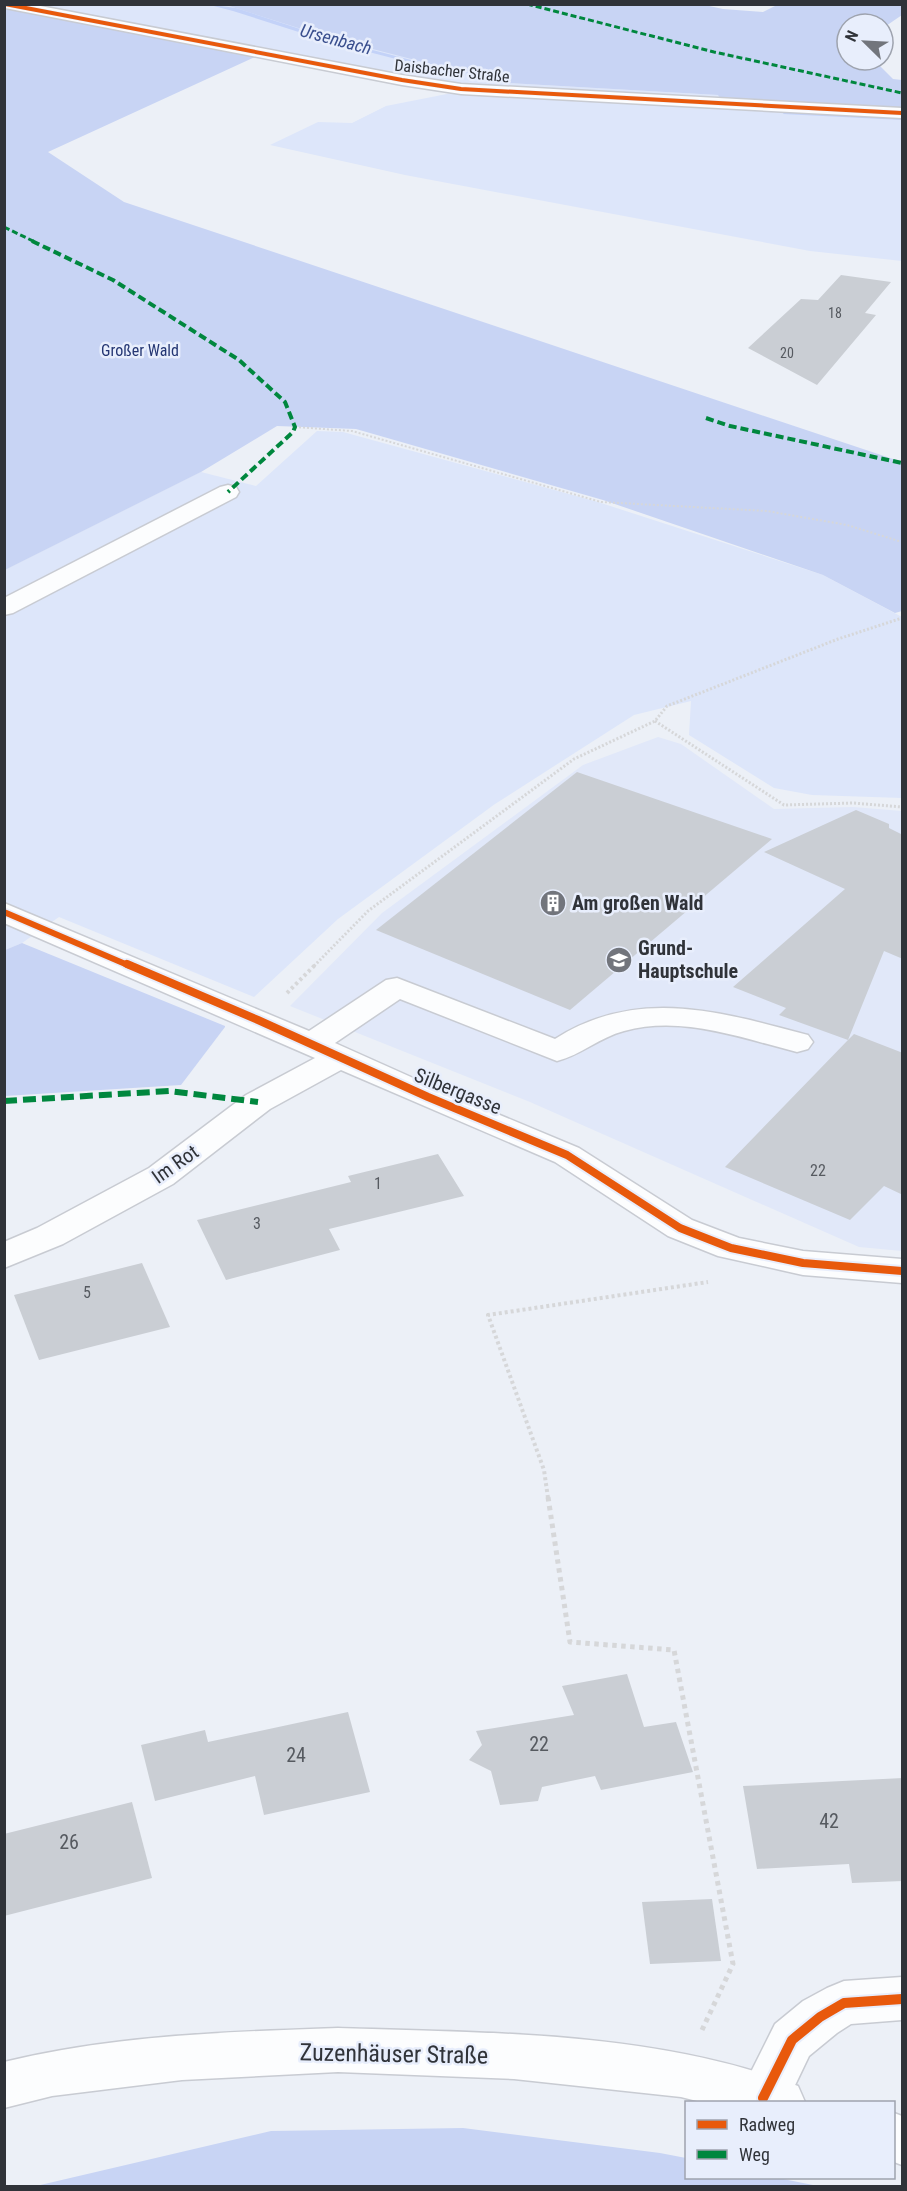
<svg xmlns="http://www.w3.org/2000/svg" width="907" height="2191" font-family="'Roboto Condensed',sans-serif">
	<style>
		.built { fill: #e1e8f9 }
		.green { fill: #dde6fa }
		.forest { fill: #c8d4f4 }
		.lines { fill: none; stroke-linecap: round; stroke-linejoin: round }
		.stream { fill: #c3d2f8; fill-rule: evenodd }
		.building { fill: #caced4 }
		.minor-casing { stroke: #c8cbd2; stroke-width: 3 }
		.major-casing { stroke: #c8cbd2; stroke-width: 3 }
		.path-far3 { stroke: #d6d7d9; stroke-width: 2; stroke-dasharray: 2 2; stroke-linecap: butt }
		.path-far2 { stroke: #d6d7d9; stroke-width: 3; stroke-dasharray: 2 2; stroke-linecap: butt }
		.path-far1 { stroke: #d6d7d9; stroke-width: 4; stroke-dasharray: 3 3; stroke-linecap: butt }
		.path { stroke: #d6d7d9; stroke-width: 5; stroke-dasharray: 4.5 4.5; stroke-linecap: butt }
		.minor { fill: #fcfdfe; fill-rule: evenodd }
		.major { fill: #fcfdfe; fill-rule: evenodd }
		.quiet-far2 { stroke: #00873e; stroke-width: 3; stroke-dasharray: 6 3; stroke-linecap: butt }
		.quiet-far1 { stroke: #00873e; stroke-width: 4; stroke-dasharray: 8 4; stroke-linecap: butt }
		.quiet { stroke: #00873e; stroke-width: 6; stroke-dasharray: 13 6; stroke-linecap: butt }
		.cycleway-far3-casing { stroke: #e8eefc; stroke-width: 5 }
		.cycleway-far2-casing { stroke: #e8eefc; stroke-width: 9 }
		.cycleway-far1-casing { stroke: #e8eefc; stroke-width: 12 }
		.cycleway-casing { stroke: #e8eefc; stroke-width: 14 }
		.cycleway-far3 { stroke: #e8590c; stroke-width: 4 }
		.cycleway-far2 { stroke: #e8590c; stroke-width: 6 }
		.cycleway-far1 { stroke: #e8590c; stroke-width: 8 }
		.cycleway { stroke: #e8590c; stroke-width: 10 }
		.labels { text-anchor: middle; dominant-baseline: central; stroke-width: 5; stroke-linejoin: round; paint-order: stroke }
		.far-number-label { font-size: 14px; fill: #565a60 }
		.far-street-label { font-size: 16px; fill: #303339; stroke: #e8eefc }
		.far-park-label { font-size: 16px; fill: #243673; stroke: #e8eefc }
		.number-label { font-size: 16px; fill: #565a60 }
		.far-water-label { font-size: 18px; font-style: italic; fill: #3a4f8e; stroke: #e8eefc }
		.poi-label { font-size: 20px; font-weight: bold; fill: #303339; stroke: #e8eefc; text-anchor: start }
		.street-label { font-size: 20px; fill: #303339; stroke: #e8eefc }
		.near-number-label { font-size: 20px; fill: #565a60 }
		.near-street-label { font-size: 24px; fill: #303339; stroke: #e8eefc }
	</style>
	<rect width="100%" height="100%" fill="#ecf0f7"/>
	<polygon class="built" points="658,737 681,744 774,809 853,807 902,811 902,1251 859,1247 530,1102 290,1006 382,913 583,765"/>
	<g class="green">
		<polygon points="13,5 226,5 477,76 490,82 718,95 720,99 423,82"/>
		<polygon points="457,92 902,119 902,261 810,251 405,175 270,145 318,122 352,123 386,106"/>
		<polygon points="317,431 343,432 598,502 823,575 902,617 902,798 812,795 774,788 689,735 691,701 634,715 495,804 338,919 254,997 59,917 22,943 5,950 5,570 201,472 256,486"/>
	</g>
	<g class="forest">
		<polygon points="700,4 723,9 763,12 779,4 902,5 902,15 883,28 883,24 847,24 847,60 874,60 893,79 902,80 902,110 720,99 718,95 490,82 477,76 330,38 226,5"/>
		<polygon points="5,6 257,56 48,152 124,202 902,462 902,611 895,613 823,575 603,500 356,429 277,426 201,472 5,570"/>
		<polygon points="22,943 225,1026 225,1027 181,1085 5,1096 5,950"/>
		<polygon points="463,2128 660,2153 686,2158 686,2178 778,2178 818,2186 36,2186 271,2131"/>
	</g>
	<g class="lines">
		<g class="stream">
			<polygon points="206,4 236,8 334,40 465,74 462,76 330,42 233,11"/>
			<polygon points="786,110 902,116 902,120 783,114"/>
		</g>
	</g>
	<g class="building">
		<polygon points="841,275 891,282 865,313 876,315 817,385 748,348 801,299 818,300"/>
		<polygon points="577,772 772,839 570,1010 376,930"/>
		<polygon points="856,810 889,824 889,828 903,835 903,959 884,951 848,1040 854,1034 903,1053 903,1195 884,1186 850,1220 725,1167 848,1040 779,1015 786,1008 733,987 845,889 764,852"/>
		<polygon points="438,1154 464,1196 329,1229 340,1250 226,1280 197,1220 351,1182 348,1176"/>
		<polygon points="142,1263 170,1327 39,1360 14,1295"/>
		<polygon points="627,1674 644,1727 676,1722 693,1772 601,1790 595,1776 542,1787 538,1801 500,1805 491,1771 469,1760 482,1745 476,1731 574,1715 562,1686"/>
		<polygon points="348,1712 370,1792 264,1815 255,1776 155,1801 141,1745 205,1730 208,1742"/>
		<polygon points="903,1778 903,1881 852,1883 849,1864 757,1869 743,1786"/>
		<polygon points="132,1802 152,1878 4,1916 4,1834"/>
		<polygon points="712,1899 721,1961 650,1964 642,1902"/>
	</g>
	<g class="lines">
		<defs>
			<g id="minor">
				<polygon points="4,4 30,4 402,75 461,84 902,108 902,118 461,94 402,85 5,8"/>
				<polygon points="228,485 236,487 239,492 236,497 13,613 4,615 4,598 220,487"/>
				<path d="M 4,903 L 309,1031 L 386,980 L 397,978 L 555,1039 C 638,986 721,1012 808,1035 L 813,1042 L 808,1049 L 797,1052 C 741,1038 682,1015 624,1031 C 600,1037 581,1055 557,1061 L 400,999 L 335,1043 L 440,1090 L 579,1148 L 692,1220 L 739,1238 L 803,1251 L 902,1259 L 902,1283 L 803,1275 L 718,1256 L 668,1236 L 555,1162 L 341,1070 L 270,1109 L 173,1184 L 63,1244 L 4,1268 L 4,1242 L 37,1228 L 149,1168 L 246,1095 L 315,1058 L 4,923 Z"/>
				<polygon points="902,1977 902,2020 851,2024 837,2033 809,2056 787,2102 740,2102 738,2098 775,2024 803,2001 827,1988 844,1981"/>
			</g>
			<g id="major">
				<path d="M 338,2028 C 490,2033 655,2031 798,2086 L 805,2102 L 701,2102 L 681,2097 L 514,2079 L 338,2072 L 182,2080 L 52,2096 L 4,2108 L 4,2062 C 114,2035 226,2032 338,2028 Z"/>
				<polygon points="894,2113 902,2116 902,2165 894,2162"/>
			</g>
		</defs>
		<use href="#minor" class="minor-casing"/>
		<use href="#major" class="major-casing"/>
		<polyline class="path-far3" points="295,427 352,431 601,502 767,511 847,525 902,542"/>
		<g class="path-far2">
			<polyline points="655,721 784,805 853,803 902,807"/>
			<polyline points="314,966 368,911 574,759 655,721 667,706 838,639 902,618"/>
		</g>
		<g class="path-far1">
			<polyline points="287,993 316,964"/>
			<polyline points="548,1498 544,1470 488,1315 708,1282"/>
		</g>
		<polyline class="path" points="548,1497 570,1642 674,1650 733,1964 702,2030"/>
		<use href="#minor" class="minor"/>
		<use href="#major" class="major"/>
		<g class="quiet-far2">
			<polyline points="527,4 714,52 902,93"/>
			<polyline points="4,227 35,242"/>
		</g>
		<g class="quiet-far1">
			<polyline points="32,241 113,280 239,360 285,402 295,427 293,432 228,492"/>
			<polyline points="706,418 730,426 902,463"/>
		</g>
		<polyline class="quiet" points="4,1101 169,1091 258,1102"/>
		<defs>
			<polyline id="cycleway-far3" points="5,4 402,80 461,89 902,113"/>
			<polyline id="cycleway-far2" points="4,912 130,966"/>
			<polyline id="cycleway-far1" points="127,964 258,1020 428,1097 567,1155 680,1228 731,1248 803,1263 902,1271"/>
			<polyline id="cycleway" points="763,2098 792,2040 820,2017 844,2003 902,1999"/>
		</defs>
		<use href="#cycleway-far3" class="cycleway-far3-casing"/>
		<use href="#cycleway-far2" class="cycleway-far2-casing"/>
		<use href="#cycleway-far1" class="cycleway-far1-casing"/>
		<use href="#cycleway" class="cycleway-casing"/>
		<use href="#cycleway-far3" class="cycleway-far3"/>
		<use href="#cycleway-far2" class="cycleway-far2"/>
		<use href="#cycleway-far1" class="cycleway-far1"/>
		<use href="#cycleway" class="cycleway"/>
	</g>
	<defs>
		<symbol id="building-disc" viewBox="-11 -11 22 22"><circle r="9.5" fill="#72757c" stroke="#e8eefc"/><path d="M-4-6H4V6H1V3H-1V6H-4ZM-2.5-4.3h1.7v1.8h-1.7ZM.8-4.3h1.7v1.8H.8ZM-2.5-1h1.7V.8h-1.7ZM.8-1h1.7V.8H.8Z" fill="#fff"/></symbol>
		<symbol id="school-disc" viewBox="-11 -11 22 22"><circle r="9.5" fill="#72757c" stroke="#e8eefc"/><path d="M0-5L7-2L0 1L-7-2ZM-4 1L0 2.5L4 1V4Q0 6-4 4Z" fill="#fff"/></symbol>
	</defs>
	<g fill-rule="evenodd">
		<use href="#building-disc" x="538" y="888" width="30" height="30"/>
		<use href="#school-disc" x="604" y="945" width="30" height="30"/>
	</g>
	<g class="labels">
		<g class="far-number-label">
			<text x="835" y="313">18</text>
			<text x="787" y="353">20</text>
		</g>
		<g class="far-street-label">
			<text transform="translate(452 71) rotate(6)">Daisbacher Straße</text>
		</g>
		<g class="far-park-label">
			<text x="140" y="350">Großer Wald</text>
		</g>
		<g class="number-label">
			<text x="818" y="1170">22</text>
			<text x="378" y="1183">1</text>
			<text x="257" y="1223">3</text>
			<text x="87" y="1292">5</text>
		</g>
		<g class="far-water-label">
			<text transform="translate(336 39) rotate(15)">Ursenbach</text>
		</g>
		<g class="poi-label">
			<text x="572" y="903">Am großen Wald</text>
			<text x="638" y="948">Grund-<tspan x="638" dy="23">Hauptschule</tspan></text>
		</g>
		<g class="street-label">
			<text transform="translate(458 1091) rotate(22)">Silbergasse</text>
			<text transform="translate(175 1164) rotate(-35)">Im Rot</text>
		</g>
		<g class="near-number-label">
			<text x="539" y="1744">22</text>
			<text x="296" y="1755">24</text>
			<text x="829" y="1821">42</text>
			<text x="69" y="1842">26</text>
		</g>
		<g class="near-street-label">
			<text transform="translate(394 2054) rotate(1)">Zuzenhäuser Straße</text>
		</g>
	</g>
	<rect width="907" height="2191" fill="none" stroke="#303339" stroke-width="12"/>
	<rect x="685" y="2101" width="210" height="78" fill="#e8eefc" stroke="#9ea3ae" stroke-width="1.5"/>
	<rect x="697" y="2120" width="30" height="9" fill="#e8590c" stroke="#9ea3ae" stroke-width="1.5"/>
	<text x="739" y="2131" font-size="18" fill="#303339">Radweg</text>
	<rect x="697" y="2150" width="30" height="9" fill="#00873e" stroke="#9ea3ae" stroke-width="1.5"/>
	<text x="739" y="2161" font-size="18" fill="#303339">Weg</text>
	<g transform="translate(865 42) rotate(294)"><circle r="28" fill="#e8eefc" stroke="#9ea3ae" stroke-width="1.5"/>
	<path d="M0-4.5L10 22L0 15L-10 22Z" fill="#72757c"/>
	<text y="-9" font-size="16" font-weight="bold" text-anchor="middle" fill="#303339">N</text>
	</g>
</svg>
